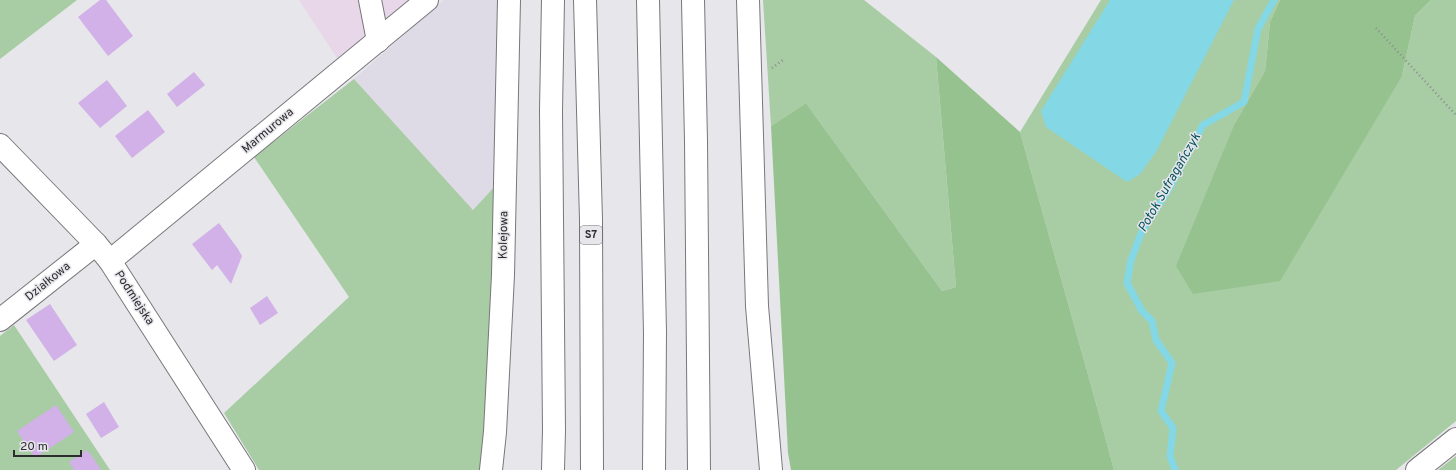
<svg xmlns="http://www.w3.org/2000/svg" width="1456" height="470" font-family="Overpass,sans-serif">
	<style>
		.built { fill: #dedae6 }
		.industrial { fill: #e7d7e9 }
		.green { fill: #a8cca4 }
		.forest { fill: #96c290 }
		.water { fill: #84d8e5 }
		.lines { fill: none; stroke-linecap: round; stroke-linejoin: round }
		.stream { stroke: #84d8e5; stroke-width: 7 }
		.building { fill: #d1b1e8 }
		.minor-casing { stroke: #79777b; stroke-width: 24 }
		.highway-casing { stroke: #79777b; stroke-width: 24 }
		.path { stroke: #8d8c90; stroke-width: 2.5; stroke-dasharray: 1 3; stroke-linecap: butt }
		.minor { stroke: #fff; stroke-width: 22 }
		.highway { stroke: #fff; stroke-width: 22 }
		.labels { text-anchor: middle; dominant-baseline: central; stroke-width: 3; stroke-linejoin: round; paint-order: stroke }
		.shield { fill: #e7e6eb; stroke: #656467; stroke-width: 1 }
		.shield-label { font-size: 11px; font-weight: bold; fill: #2d2c2e }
		.street-label { font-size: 12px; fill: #2d2c2e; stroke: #e7e6eb }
		.water-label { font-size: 13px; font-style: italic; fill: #05535c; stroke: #e7e6eb }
	</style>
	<rect width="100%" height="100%" fill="#e7e6eb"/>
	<polygon class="built" points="444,0 502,0 496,185 473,210 354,79"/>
	<polygon class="industrial" points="299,0 408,0 337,58"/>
	<g class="green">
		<polygon points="0,0 77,0 0,59"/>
		<polygon points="763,0 864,0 936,57 956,287 942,291 806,103 771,126"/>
		<polygon points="1101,0 1280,0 1270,22 1265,71 1235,123 1402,76 1415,16 1431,0 1456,0 1456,421 1396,470 1114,470 1094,396 1020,132"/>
		<polygon points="354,79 473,210 496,185 484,470 259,470 224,413 349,297 254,157"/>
		<polygon points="14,325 110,470 0,470 0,336"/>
		<polygon points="1456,456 1456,470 1438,470"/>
	</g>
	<g class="forest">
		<polygon points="1280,0 1431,0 1415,16 1402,76 1280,281 1193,294 1176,266 1235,123 1265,71 1270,22"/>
		<polygon points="936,57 1020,132 1094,396 1114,470 791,470 788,453 771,126 806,103 942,291 956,287"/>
	</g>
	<polygon class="water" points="1110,0 1234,0 1156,152 1140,174 1127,182 1046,127 1041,111"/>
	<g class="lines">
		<polyline class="stream" points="1175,470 1170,456 1173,428 1161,411 1172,363 1156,340 1152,321 1142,311 1127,283 1131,260 1142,231 1169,189 1203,125 1244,102 1258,29 1274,0"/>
	</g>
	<g class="building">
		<polygon points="100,0 106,0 133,36 108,56 78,17"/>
		<polygon points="194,72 205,85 177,107 167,94"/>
		<polygon points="107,80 127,106 100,128 78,103"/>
		<polygon points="148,110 165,132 132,158 115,136"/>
		<polygon points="219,223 238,249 242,256 231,284 217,265 212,270 192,244"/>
		<polygon points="267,296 278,313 260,325 250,308"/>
		<polygon points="50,304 77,345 54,361 26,320"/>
		<polygon points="104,402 119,427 101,438 86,414"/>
		<polygon points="56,405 74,432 35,458 17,431"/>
		<polygon points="87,450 94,459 101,470 74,470 69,462"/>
	</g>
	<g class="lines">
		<defs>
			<g id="minor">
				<polyline points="370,0 378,41"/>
				<polyline points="748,0 757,306 771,470"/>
				<polyline points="0,145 96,244 110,261 244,470"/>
				<polyline points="110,261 427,0"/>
				<polyline points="0,320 96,244"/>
				<polyline points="491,470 495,432 503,275 509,0"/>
				<polyline points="1417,470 1456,439"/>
			</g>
			<g id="highway">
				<polyline points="553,0 551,111 554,430 553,470"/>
				<polyline points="585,0 591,220 592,470"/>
				<polyline points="648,0 655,333 654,470"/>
				<polyline points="693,0 696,141 699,470"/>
			</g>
		</defs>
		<use href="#minor" class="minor-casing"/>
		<use href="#highway" class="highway-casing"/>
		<g class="path">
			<polyline points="1376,28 1456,115"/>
			<polyline points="772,68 783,60"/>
		</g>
		<use href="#minor" class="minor"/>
		<use href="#highway" class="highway"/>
	</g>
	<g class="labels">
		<rect class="shield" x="580" y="226" width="22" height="18" rx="3"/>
		<g class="shield-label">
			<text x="591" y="235">S7</text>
		</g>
		<g class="street-label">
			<text transform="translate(268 131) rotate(-40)">Marmurowa</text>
			<text transform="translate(504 235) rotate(-89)">Kolejowa</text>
			<text transform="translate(48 282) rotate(-39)">Działkowa</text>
			<text transform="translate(134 298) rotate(57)">Podmiejska</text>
		</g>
		<g class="water-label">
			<text transform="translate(1170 183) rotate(-60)">Potok Sufragańczyk</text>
		</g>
	</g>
	<path d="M14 450v6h67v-6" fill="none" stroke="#2d2c2e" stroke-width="2"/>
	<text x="20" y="450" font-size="12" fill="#2d2c2e" stroke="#e7e6eb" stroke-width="3" paint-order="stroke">20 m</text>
</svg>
